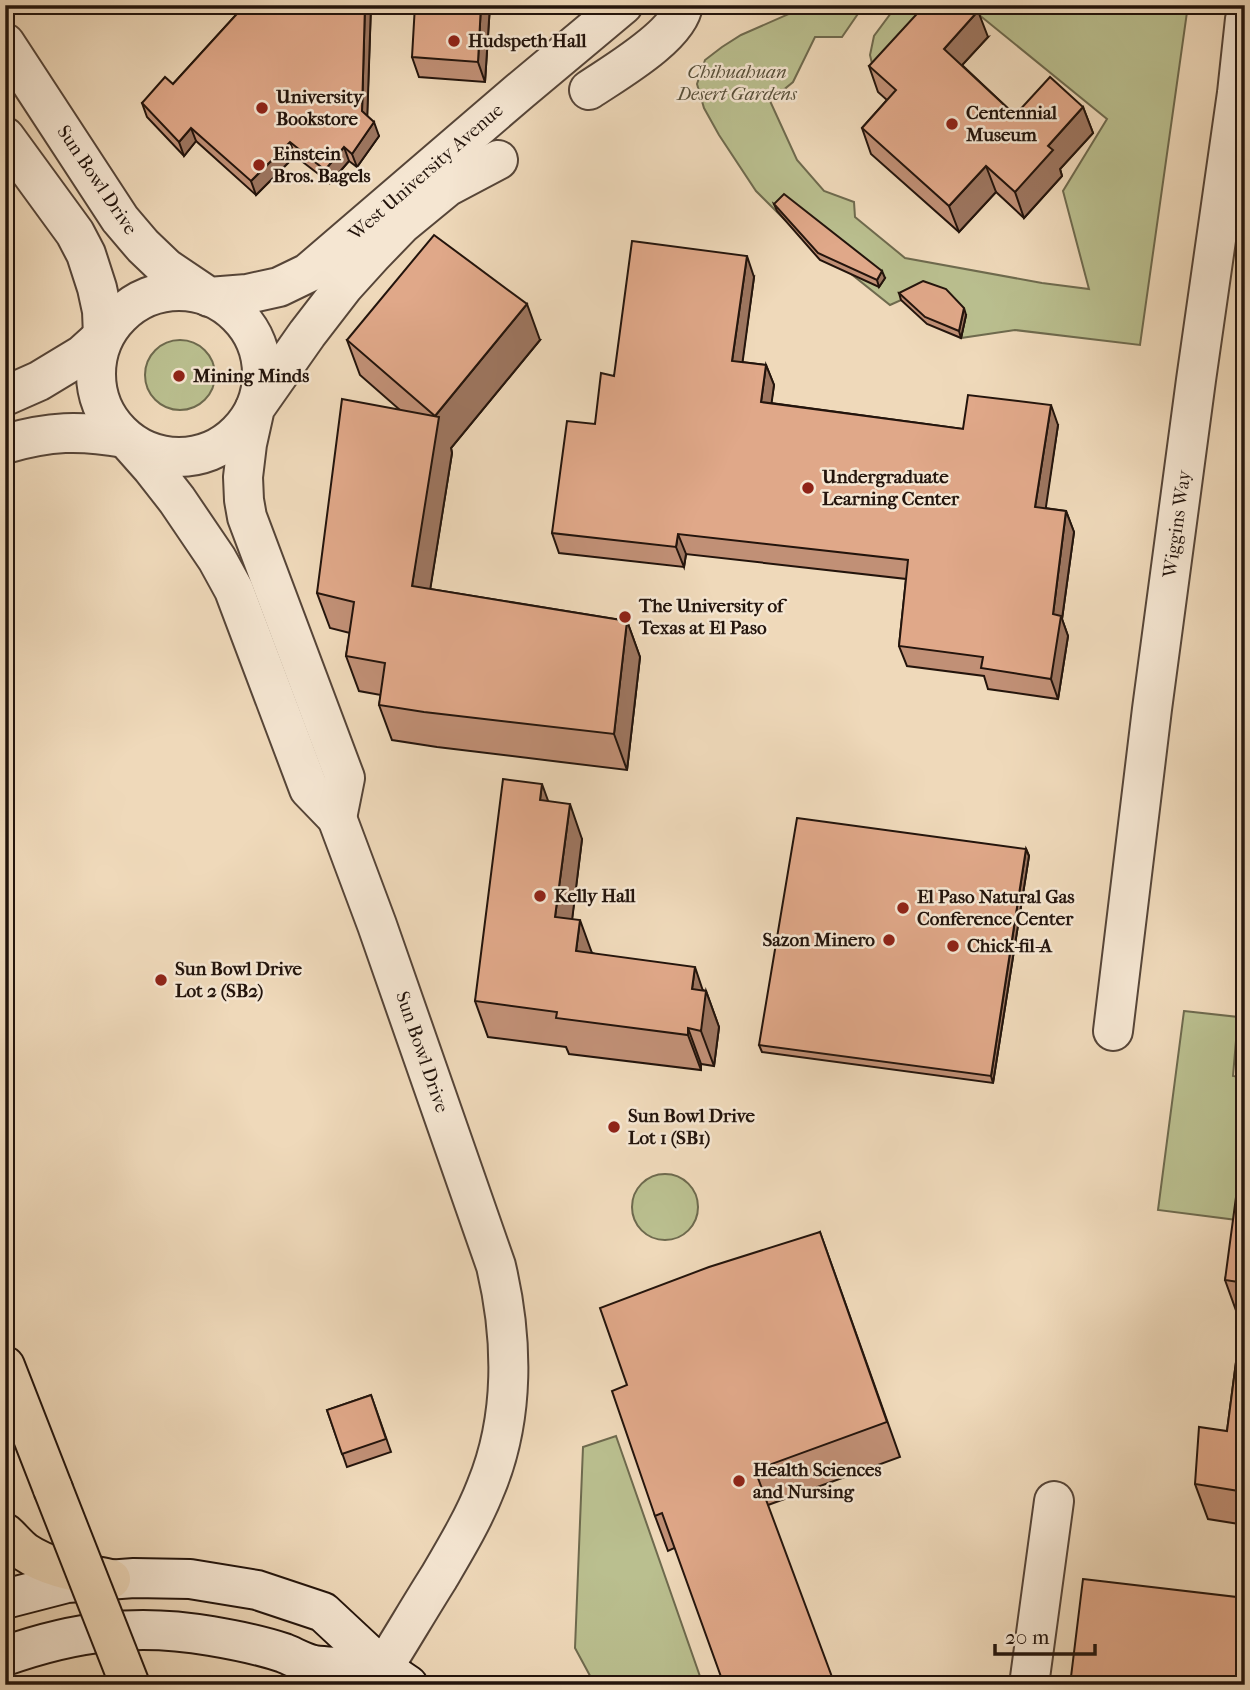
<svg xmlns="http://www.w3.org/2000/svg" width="1250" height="1690" font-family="'IM FELL French Canon',serif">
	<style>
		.green { fill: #babf8f; stroke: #6e6a4e; stroke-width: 2 }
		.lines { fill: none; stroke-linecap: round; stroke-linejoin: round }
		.minor-casing { stroke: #564538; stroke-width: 42 }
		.tertiary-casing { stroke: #564538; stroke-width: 42 }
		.secondary-casing { stroke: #23140c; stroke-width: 42 }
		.motorway-casing { stroke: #23140c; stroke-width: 42 }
		.minor { stroke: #f5e6d2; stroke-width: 38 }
		.tertiary { stroke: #f5e6d2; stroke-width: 38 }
		.secondary { stroke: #f5e6d2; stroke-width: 38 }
		.motorway { stroke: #efd9ba; stroke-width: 38 }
		.motorway-bridge-casing { stroke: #23140c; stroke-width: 42; stroke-linecap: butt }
		.motorway-bridge { stroke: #efd9ba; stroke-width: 38 }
		.wall { fill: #c19076; stroke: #23140c; stroke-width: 2 }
		.shaded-wall { fill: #9d7660; stroke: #23140c; stroke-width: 2 }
		.building { fill: #e0a889; stroke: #23140c; stroke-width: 2 }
		.poi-dot { fill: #8f2418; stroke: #f5e6d2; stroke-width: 2.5 }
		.labels { text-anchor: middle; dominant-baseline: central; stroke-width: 5; stroke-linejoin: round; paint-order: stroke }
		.poi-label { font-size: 19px; font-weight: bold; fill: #23140c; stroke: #f5e6d2; text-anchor: start }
		.park-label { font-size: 19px; font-style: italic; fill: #58503a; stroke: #f5e6d2 }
		.street-label { font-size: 19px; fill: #23140c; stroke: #f5e6d2 }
	</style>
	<rect width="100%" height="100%" fill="#efd9ba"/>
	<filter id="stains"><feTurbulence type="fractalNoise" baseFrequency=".00286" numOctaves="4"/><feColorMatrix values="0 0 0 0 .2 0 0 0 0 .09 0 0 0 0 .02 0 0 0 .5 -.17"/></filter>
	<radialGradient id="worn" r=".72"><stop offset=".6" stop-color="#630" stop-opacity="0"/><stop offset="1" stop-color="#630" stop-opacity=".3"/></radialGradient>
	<g class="green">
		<polygon points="809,5 864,5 842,37 815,37 793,82 770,101 797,160 824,191 854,202 855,217 905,258 1042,283 1089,289 1063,191 1107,119 967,5 1188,5 1140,345 1015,330 961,338 966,315 901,300 890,305 791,226 756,191 719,135 704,108 697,84 705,60 722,47 741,35"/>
		<polygon points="897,5 952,5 877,85 870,55 874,36"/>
		<circle cx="180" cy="375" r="35"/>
		<polygon points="1184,1011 1238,1017 1233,1076 1245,1078 1245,1221 1158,1210"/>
		<circle cx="665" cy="1207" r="33"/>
		<polygon points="616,1436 703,1685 595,1685 575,1648 583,1447"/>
	</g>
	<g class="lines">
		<defs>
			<g id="minor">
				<polyline points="5,43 120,219 143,246 166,268 209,297 247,294 279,287 308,273 520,91 623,5"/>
				<path d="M 589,90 C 614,73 679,36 683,5"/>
				<polyline points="5,137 75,233 86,254 97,288 102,311 103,336"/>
				<circle cx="179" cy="374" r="83"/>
				<polyline points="129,442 152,468 177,500 217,559 234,590 309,789 337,818"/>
				<polyline points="337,818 345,778 247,517 244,500 243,477 247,444 255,408 307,334 344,286 373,254 402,224 447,187 498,160"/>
				<polyline points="1113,1031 1152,709 1196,380 1237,93 1245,19"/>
				<polyline points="1029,1685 1054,1501"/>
			</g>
			<g id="tertiary">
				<polyline points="5,396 39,381 82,355 103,336"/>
				<path d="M 5,444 C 50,431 79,430 125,438"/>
				<path d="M 337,818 L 377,925 L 496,1266 C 513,1338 515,1417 486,1487 C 474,1518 456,1548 439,1577 C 420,1607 402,1638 383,1668 L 376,1685"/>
			</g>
			<g id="secondary">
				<polyline points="5,1599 67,1583 134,1578 190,1579 257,1590 323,1612 383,1668 408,1685"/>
				<path d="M 5,1656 C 76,1631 137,1623 211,1636 C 235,1640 260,1645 284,1653 C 294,1657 304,1663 314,1665 C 336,1668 361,1667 383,1668"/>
			</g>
			<g id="motorway">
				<polyline points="5,1366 53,1489"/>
				<path d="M 5,1533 C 12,1539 18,1547 25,1552 C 50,1569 82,1573 111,1579"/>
			</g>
		</defs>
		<use href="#minor" class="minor-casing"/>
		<use href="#tertiary" class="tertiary-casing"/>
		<use href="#secondary" class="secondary-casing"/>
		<use href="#motorway" class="motorway-casing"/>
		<use href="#minor" class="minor"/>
		<use href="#tertiary" class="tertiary"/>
		<use href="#secondary" class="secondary"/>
		<use href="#motorway" class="motorway"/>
		<defs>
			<polyline id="motorway-bridge" points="53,1489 130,1685"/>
		</defs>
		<use href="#motorway-bridge" class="motorway-bridge-casing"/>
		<use href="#motorway-bridge" class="motorway-bridge"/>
	</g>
	<g class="wall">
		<polygon points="245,5 371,5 367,116 379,136 357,167 349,161 330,183 295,156 256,195 196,141 184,156 147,117 142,103 173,84"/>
		<polygon points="490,5 485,82 419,77 412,57"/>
		<polygon points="988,37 962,65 1015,115 1083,107 1093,133 1060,169 1062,176 1024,218 996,192 959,232 871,154 862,128 887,100 878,92 869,66"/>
		<polygon points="774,204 885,278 879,287 820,260 777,211"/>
		<polygon points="754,277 742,362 766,365 774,385 771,403 963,429 1058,425 1045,508 1066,511 1074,532 1062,619 1068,636 1058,699 988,689 984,676 907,666 899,646 906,579 686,554 684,567 559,553 552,533 614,376"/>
		<polygon points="899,293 966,315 961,338 927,324 901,300"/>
		<polygon points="347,340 540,340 451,448 452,453 430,589 627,621 640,657 627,770 437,747 392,740 379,705 381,695 359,691 346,656 350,633 330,628 317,593 400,410 360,375"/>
		<polygon points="548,801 582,839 572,919 592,953 706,991 719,1027 714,1066 701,1064 701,1070 569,1054 566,1047 488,1037 475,1001"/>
		<polygon points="1026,849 1029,856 993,1083 762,1052 759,1045"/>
		<polygon points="1245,1198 1245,1525 1208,1519 1195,1484 1227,1431 1242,1316 1238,1316 1225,1280"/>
		<polygon points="820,1232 900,1457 768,1505 668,1551 655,1516 627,1385"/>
		<polygon points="371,1395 391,1452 347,1467 327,1410"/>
	</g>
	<g class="shaded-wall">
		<polygon points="365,5 371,5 367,125 362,111"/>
		<polygon points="481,5 490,5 485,82 478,62"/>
		<polygon points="978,11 988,37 953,75 944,49"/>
		<polygon points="1083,107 1093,133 1060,169 1062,176 1024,218 1015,192 1048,146"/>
		<polygon points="374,122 379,136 357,167 352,154"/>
		<polygon points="191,128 196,141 184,156 179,142"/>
		<polygon points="290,142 295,156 256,195 251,181"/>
		<polygon points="344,147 349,161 330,183 325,170"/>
		<polygon points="986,166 996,192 959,232 949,206"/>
		<polygon points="747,256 754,277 740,381 732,361"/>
		<polygon points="882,271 885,278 879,287 877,280"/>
		<polygon points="527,304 540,340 451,448 452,453 425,622 412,586 435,416"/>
		<polygon points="964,308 966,315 961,338 959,331"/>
		<polygon points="766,365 774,385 769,422 761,402"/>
		<polygon points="1051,405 1058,425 1043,527 1035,507"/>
		<polygon points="1066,511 1074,532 1062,619 1068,636 1058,699 1051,679 1053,614"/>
		<polygon points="678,534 686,554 684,567 676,547"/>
		<polygon points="627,621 640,657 627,770 614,734"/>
		<polygon points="542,784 555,820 540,800"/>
		<polygon points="570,804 582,839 568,953 555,917"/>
		<polygon points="1026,849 1029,856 993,1083 991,1076"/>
		<polygon points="580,920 593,956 576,951"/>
		<polygon points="695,967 705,997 706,991 719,1027 714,1066 701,1031 692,989"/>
		<polygon points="688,1028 701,1064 701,1070 688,1035"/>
	</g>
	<g class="building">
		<polygon points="245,5 365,5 362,111 374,122 352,154 344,147 325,170 290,142 251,181 191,128 179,142 142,103 165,77 173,84"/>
		<polygon points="415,5 481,5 478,62 412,57"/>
		<polygon points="925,5 971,5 978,11 944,49 1015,115 1050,77 1083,107 1048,146 1053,150 1015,192 986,166 949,206 862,128 896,90 869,66"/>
		<polygon points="784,194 882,271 877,280 818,253 774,204"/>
		<polygon points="434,235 527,304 435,416 347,340"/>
		<polygon points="632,241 747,256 732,361 766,365 761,402 963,429 968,395 1051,405 1035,507 1066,511 1053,614 1061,616 1051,679 981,668 983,657 899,646 908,560 678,534 676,547 552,533 567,421 595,424 601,373 614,376"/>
		<polygon points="923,281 946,289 964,308 959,331 925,317 899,293"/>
		<polygon points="342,399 439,417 412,586 627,621 614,734 424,712 379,705 385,663 346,656 354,602 317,593"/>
		<polygon points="503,779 542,784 540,800 570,804 555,917 580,920 576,951 695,967 692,989 706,991 701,1031 688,1028 688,1035 556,1018 557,1012 475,1001"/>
		<polygon points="797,818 1026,849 991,1076 759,1045"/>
		<polygon points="1236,1197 1245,1198 1245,1283 1225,1280"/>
		<polygon points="820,1232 887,1422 755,1470 835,1685 724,1685 662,1513 655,1516 612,1391 627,1385 600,1308 709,1267"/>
		<polygon points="1245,1294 1245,1492 1195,1484 1199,1427 1227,1431"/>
		<polygon points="371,1395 386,1439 342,1454 327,1410"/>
		<polygon points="1083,1579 1245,1598 1245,1685 1070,1685"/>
	</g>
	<g class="poi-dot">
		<circle cx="454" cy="41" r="7"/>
		<circle cx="262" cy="108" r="7"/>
		<circle cx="952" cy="124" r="7"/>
		<circle cx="259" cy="165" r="7"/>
		<circle cx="179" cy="376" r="7"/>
		<circle cx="808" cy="488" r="7"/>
		<circle cx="625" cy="617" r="7"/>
		<circle cx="540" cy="896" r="7"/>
		<circle cx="903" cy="908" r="7"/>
		<circle cx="889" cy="940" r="7"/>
		<circle cx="953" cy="946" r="7"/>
		<circle cx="161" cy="980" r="7"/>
		<circle cx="614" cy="1127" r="7"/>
		<circle cx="739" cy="1481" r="7"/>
	</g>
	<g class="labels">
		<g class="poi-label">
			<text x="468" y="41">Hudspeth Hall</text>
			<text x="276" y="97">University<tspan x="276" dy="22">Bookstore</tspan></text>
			<text x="966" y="113">Centennial<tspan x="966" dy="22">Museum</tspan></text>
			<text x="273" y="154">Einstein<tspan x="273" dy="22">Bros. Bagels</tspan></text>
			<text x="193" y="376">Mining Minds</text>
			<text x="822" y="477">Undergraduate<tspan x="822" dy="22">Learning Center</tspan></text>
			<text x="639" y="606">The University of<tspan x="639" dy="22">Texas at El Paso</tspan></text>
			<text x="554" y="896">Kelly Hall</text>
			<text x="917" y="897">El Paso Natural Gas<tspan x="917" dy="22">Conference Center</tspan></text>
			<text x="875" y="940" text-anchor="end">Sazon Minero</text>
			<text x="967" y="946">Chick-fil-A</text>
			<text x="175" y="969">Sun Bowl Drive<tspan x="175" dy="22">Lot 2 (SB2)</tspan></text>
			<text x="628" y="1116">Sun Bowl Drive<tspan x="628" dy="22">Lot 1 (SB1)</tspan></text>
			<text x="753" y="1470">Health Sciences<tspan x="753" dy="22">and Nursing</tspan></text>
		</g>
		<g class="park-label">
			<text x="737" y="72">Chihuahuan<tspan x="737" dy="22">Desert Gardens</tspan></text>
		</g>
		<g class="street-label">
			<text transform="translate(426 172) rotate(-41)">West University Avenue</text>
			<text transform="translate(97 180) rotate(56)">Sun Bowl Drive</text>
			<text transform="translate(1177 524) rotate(-82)">Wiggins Way</text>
			<text transform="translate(422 1052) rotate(71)">Sun Bowl Drive</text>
		</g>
	</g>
	<rect width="1250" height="1690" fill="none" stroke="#efd9ba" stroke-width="28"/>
	<rect x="7" y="7" width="1236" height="1676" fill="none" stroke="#23140c" stroke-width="3.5"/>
	<rect x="14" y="14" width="1222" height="1662" fill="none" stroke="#23140c" stroke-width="2"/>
	<path d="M995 1644v10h100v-10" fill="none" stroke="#23140c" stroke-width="3.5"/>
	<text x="1005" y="1644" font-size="21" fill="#23140c" stroke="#f5e6d2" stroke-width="5" paint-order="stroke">20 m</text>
	<rect width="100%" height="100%" filter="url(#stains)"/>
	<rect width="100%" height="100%" fill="url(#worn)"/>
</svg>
